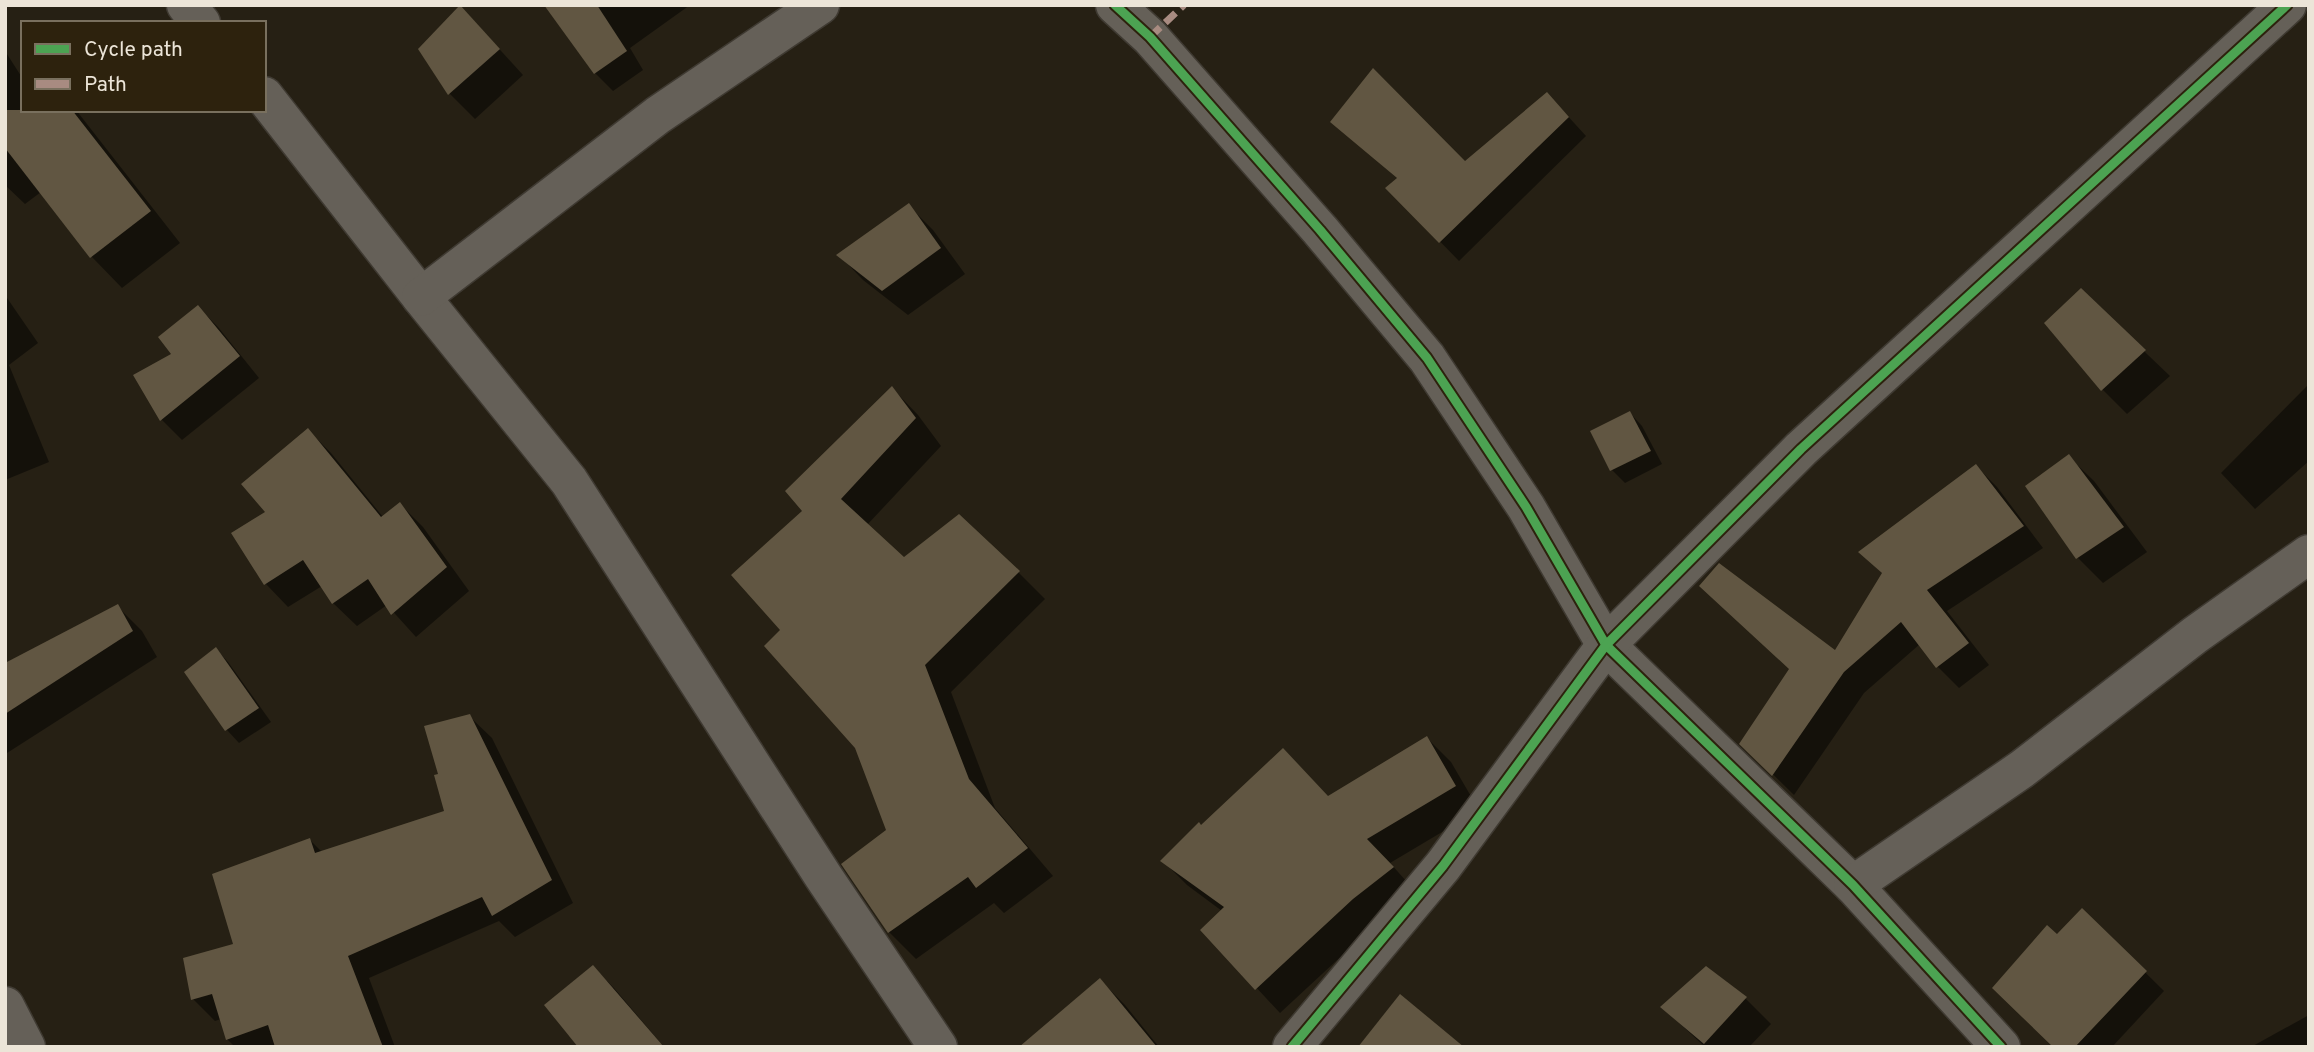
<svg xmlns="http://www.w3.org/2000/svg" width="2314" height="1052" font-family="Overpass,sans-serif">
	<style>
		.shadow { fill: #0007 }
		.building { fill: #615642 }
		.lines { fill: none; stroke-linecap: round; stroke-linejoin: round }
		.minor-casing { stroke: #3f3a32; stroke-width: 41 }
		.minor { stroke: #656058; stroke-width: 38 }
		.quiet { stroke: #a88b81; stroke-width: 7; stroke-dasharray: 14 7; stroke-linecap: butt }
		.cycleway-casing { stroke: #2d220d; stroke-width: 13 }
		.cycleway { stroke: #4ca352; stroke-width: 9 }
	</style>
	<rect width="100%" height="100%" fill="#262014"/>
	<g class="shadow">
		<polygon points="553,5 690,5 630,48 643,70 613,91 595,73 548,9"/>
		<polygon points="461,7 523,75 475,119 450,94 420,49"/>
		<polygon points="5,51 23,79 23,110 76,110 180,243 122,288 92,257 41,192 25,204 5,185"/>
		<polygon points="1565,113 1586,136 1459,261 1388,188 1398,179 1333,122 1465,163"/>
		<polygon points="908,205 933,230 965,274 908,315 863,280 839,255"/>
		<polygon points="2081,291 2170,376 2127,414 2102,389"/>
		<polygon points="5,295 38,343 9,365 49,462 5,480"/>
		<polygon points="198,307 218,327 259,378 182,440 162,420 174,354"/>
		<polygon points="2309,384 2309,461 2255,509 2221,473"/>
		<polygon points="892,388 918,415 941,446 867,525 904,559 1018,572 1045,599 951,692 995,808 1053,876 1004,913 994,903 916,959 889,932 888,831 856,748 782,630 805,511"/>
		<polygon points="1630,413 1642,426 1662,464 1625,483 1612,470"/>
		<polygon points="308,430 331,453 383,517 400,504 423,527 469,591 416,637 387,605 357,626 333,603 322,586 288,607 265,583 268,512"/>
		<polygon points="2069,457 2094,481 2147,552 2103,583 2078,558 2027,486"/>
		<polygon points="1976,466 1997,487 2043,548 1947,611 1989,665 1959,688 1938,667 1920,644 1864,693 1794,795 1741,743 1836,653 1883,574 1861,552"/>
		<polygon points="117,606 142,631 157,657 7,753 5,665"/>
		<polygon points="216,649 228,662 271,722 239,743 227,730 186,672"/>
		<polygon points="469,716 492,738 573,903 515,937 499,921 369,978 395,1047 235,1047 227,1039 221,1019 215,1021 193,999 235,946 310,840 322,852 446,812 440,775"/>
		<polygon points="1427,738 1451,762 1479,810 1390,863 1416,892 1377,923 1280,1013 1203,930 1222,911 1187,885 1163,861 1202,827 1329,798"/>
		<polygon points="2082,910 2164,991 2112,1047 2055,1047"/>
		<polygon points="593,967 614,988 664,1047 581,1047"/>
		<polygon points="1706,968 1746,999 1771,1024 1749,1047 1705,1047 1662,1007"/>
		<polygon points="1100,980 1125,1005 1159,1047 1055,1047"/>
		<polygon points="2309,1015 2309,1047 2251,1047"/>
	</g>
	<g class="building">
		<polygon points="460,5 500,49 448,95 418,49"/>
		<polygon points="544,5 597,5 627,51 594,74"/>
		<polygon points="1373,68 1465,161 1547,92 1569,117 1439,243 1385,188 1397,178 1330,122"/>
		<polygon points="5,110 72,110 151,211 90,258 5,148"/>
		<polygon points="909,203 941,248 882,291 836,255"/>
		<polygon points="2081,288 2146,350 2101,391 2044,323"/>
		<polygon points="198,305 240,356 160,421 133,375 171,354 158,337"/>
		<polygon points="892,386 916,418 841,499 904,557 959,514 1020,571 925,665 969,779 1028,848 976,888 968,877 888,933 841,864 886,830 855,748 764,646 780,630 731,575 802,511 785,491"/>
		<polygon points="1630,411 1651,451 1610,471 1590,431"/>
		<polygon points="308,428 381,517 400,502 447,567 391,615 368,579 332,604 303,560 264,585 231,533 265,512 241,484"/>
		<polygon points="2069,454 2124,527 2076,559 2025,486"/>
		<polygon points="1976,464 2024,526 1927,590 1969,643 1936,668 1901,622 1844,672 1772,776 1739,744 1789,669 1699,586 1719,563 1835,650 1882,573 1858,552"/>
		<polygon points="118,604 133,631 5,714 5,663"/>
		<polygon points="216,647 259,708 225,731 184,672"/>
		<polygon points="470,714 552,880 492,916 482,897 348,956 383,1047 275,1047 268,1025 226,1040 212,994 191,1000 183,958 233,944 212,874 310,838 315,853 444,811 434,775 438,774 424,726"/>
		<polygon points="1427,736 1456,786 1367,839 1394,867 1353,899 1255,990 1200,930 1224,907 1160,861 1199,822 1201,825 1283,748 1328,796"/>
		<polygon points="2082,908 2147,971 2075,1047 2053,1047 1992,988 2047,925 2057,934"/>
		<polygon points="593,965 664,1047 578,1047 544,1005"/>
		<polygon points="1706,966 1747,997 1704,1044 1660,1007"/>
		<polygon points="1100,978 1157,1047 1019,1047"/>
		<polygon points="1400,994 1464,1047 1358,1047"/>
	</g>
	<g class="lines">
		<defs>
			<g id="minor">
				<polyline points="186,5 201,23"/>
				<polyline points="1115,5 1150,37 1320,230 1427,358 1526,507 1606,645 1853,885 2001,1047"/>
				<polyline points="264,96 421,297 569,481 823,876 938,1047"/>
				<polyline points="421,297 658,115 820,5"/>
				<polyline points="1853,885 2022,769 2195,635 2309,554"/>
				<polyline points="5,1006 26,1047"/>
				<polyline points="1292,1047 1443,866 1606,645 1801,449 2287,5"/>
			</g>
		</defs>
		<use href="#minor" class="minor-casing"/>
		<use href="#minor" class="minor"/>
		<polyline class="quiet" points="1150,37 1184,5"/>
		<defs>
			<g id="cycleway">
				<polyline points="1115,5 1150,37 1320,230 1427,358 1526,507 1606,645 1853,885 2001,1047"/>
				<polyline points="1292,1047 1443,866 1606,645 1801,449 2287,5"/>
			</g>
		</defs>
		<use href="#cycleway" class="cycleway-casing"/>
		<use href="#cycleway" class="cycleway"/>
	</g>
	<rect width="2314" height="1052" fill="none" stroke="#ece5d8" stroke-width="14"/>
	<rect x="21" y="21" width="245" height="91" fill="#2d220d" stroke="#79705e" stroke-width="2"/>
	<rect x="35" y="44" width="35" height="10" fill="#4ca352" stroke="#79705e" stroke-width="2"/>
	<text x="84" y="56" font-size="21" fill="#ece5d8">Cycle path</text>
	<rect x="35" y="79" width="35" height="10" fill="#a88b81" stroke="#79705e" stroke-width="2"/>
	<text x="84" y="91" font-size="21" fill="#ece5d8">Path</text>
</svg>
